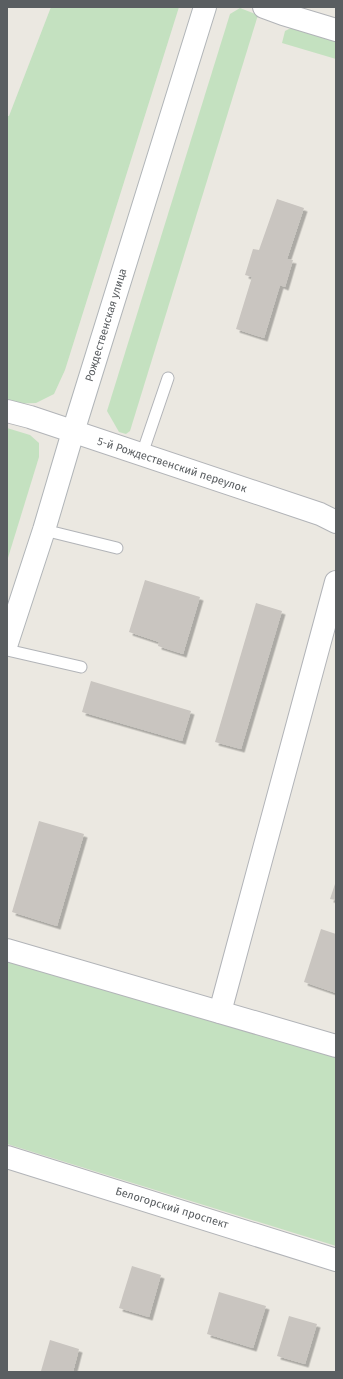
<svg xmlns="http://www.w3.org/2000/svg" width="343" height="1379" font-family="'Fira Sans',sans-serif">
	<style>
		.green { fill: #c4e1c0 }
		.building { fill: #c9c5c0; filter: url(#shadow) }
		.lines { fill: none; stroke-linecap: round; stroke-linejoin: round }
		.service-casing { stroke: #b2b4b8; stroke-width: 13 }
		.minor-casing { stroke: #b2b4b8; stroke-width: 24 }
		.secondary-casing { stroke: #b1b5b8; stroke-width: 24 }
		.service { stroke: #fff; stroke-width: 11 }
		.minor { stroke: #fff; stroke-width: 22 }
		.secondary { stroke: #fff; stroke-width: 22 }
		.labels { text-anchor: middle; dominant-baseline: central; stroke-width: 4; stroke-linejoin: round; paint-order: stroke }
		.street-label { font-size: 11px; fill: #5a5e61; stroke: #fff }
	</style>
	<defs>
		<filter id="shadow"><feDropShadow dx="3.5" dy="3.5" stdDeviation="0" flood-color="#0004"/></filter>
	</defs>
	<rect width="100%" height="100%" fill="#ebe8e1"/>
	<g class="green">
		<polygon points="51,7 179,7 65,370 54,394 36,403 10,404 7,403 7,116 9,116"/>
		<polygon points="240,8 258,15 130,431 126,434 119,432 107,411 230,14"/>
		<polygon points="293,27 336,39 336,59 282,43 285,31"/>
		<polygon points="7,428 30,435 39,443 39,457 7,561"/>
		<polygon points="7,957 336,1056 336,1246 7,1144"/>
	</g>
	<g class="building">
		<polygon points="277,199 304,208 287,259 293,260 285,287 280,285 264,338 236,329 252,277 245,275 253,249 259,250"/>
		<polygon points="145,580 200,597 183,654 158,646 159,642 129,632"/>
		<polygon points="256,603 282,611 241,749 215,742"/>
		<polygon points="91,681 191,711 182,741 82,712"/>
		<polygon points="39,821 84,834 57,926 12,912"/>
		<polygon points="336,881 336,900 330,899"/>
		<polygon points="321,929 336,934 336,993 304,982"/>
		<polygon points="132,1266 161,1275 149,1317 119,1308"/>
		<polygon points="219,1292 266,1306 253,1348 207,1334"/>
		<polygon points="289,1316 317,1324 305,1364 277,1356"/>
		<polygon points="50,1340 79,1349 73,1372 41,1371"/>
	</g>
	<g class="lines">
		<defs>
			<g id="service">
				<polyline points="142,454 168,378"/>
				<polyline points="44,530 117,548"/>
				<polyline points="7,650 81,667"/>
			</g>
			<g id="minor">
				<polyline points="264,7 283,14 336,30"/>
				<polyline points="7,411 30,417 320,514 336,522"/>
				<polyline points="7,950 336,1046"/>
				<polyline points="220,1012 336,582"/>
				<polyline points="7,1157 336,1260"/>
			</g>
			<polyline id="secondary" points="7,643 44,530 73,432 205,7"/>
		</defs>
		<use href="#service" class="service-casing"/>
		<use href="#minor" class="minor-casing"/>
		<use href="#secondary" class="secondary-casing"/>
		<use href="#service" class="service"/>
		<use href="#minor" class="minor"/>
		<use href="#secondary" class="secondary"/>
	</g>
	<g class="labels">
		<g class="street-label">
			<text transform="translate(106 325) rotate(-73)">Рождественская улица</text>
			<text transform="translate(172 465) rotate(18)">5-й Рождественский переулок</text>
			<text transform="translate(172 1208) rotate(17)">Белогорский проспект</text>
		</g>
	</g>
	<rect width="343" height="1379" fill="none" stroke="#5a5e61" stroke-width="16"/>
</svg>
